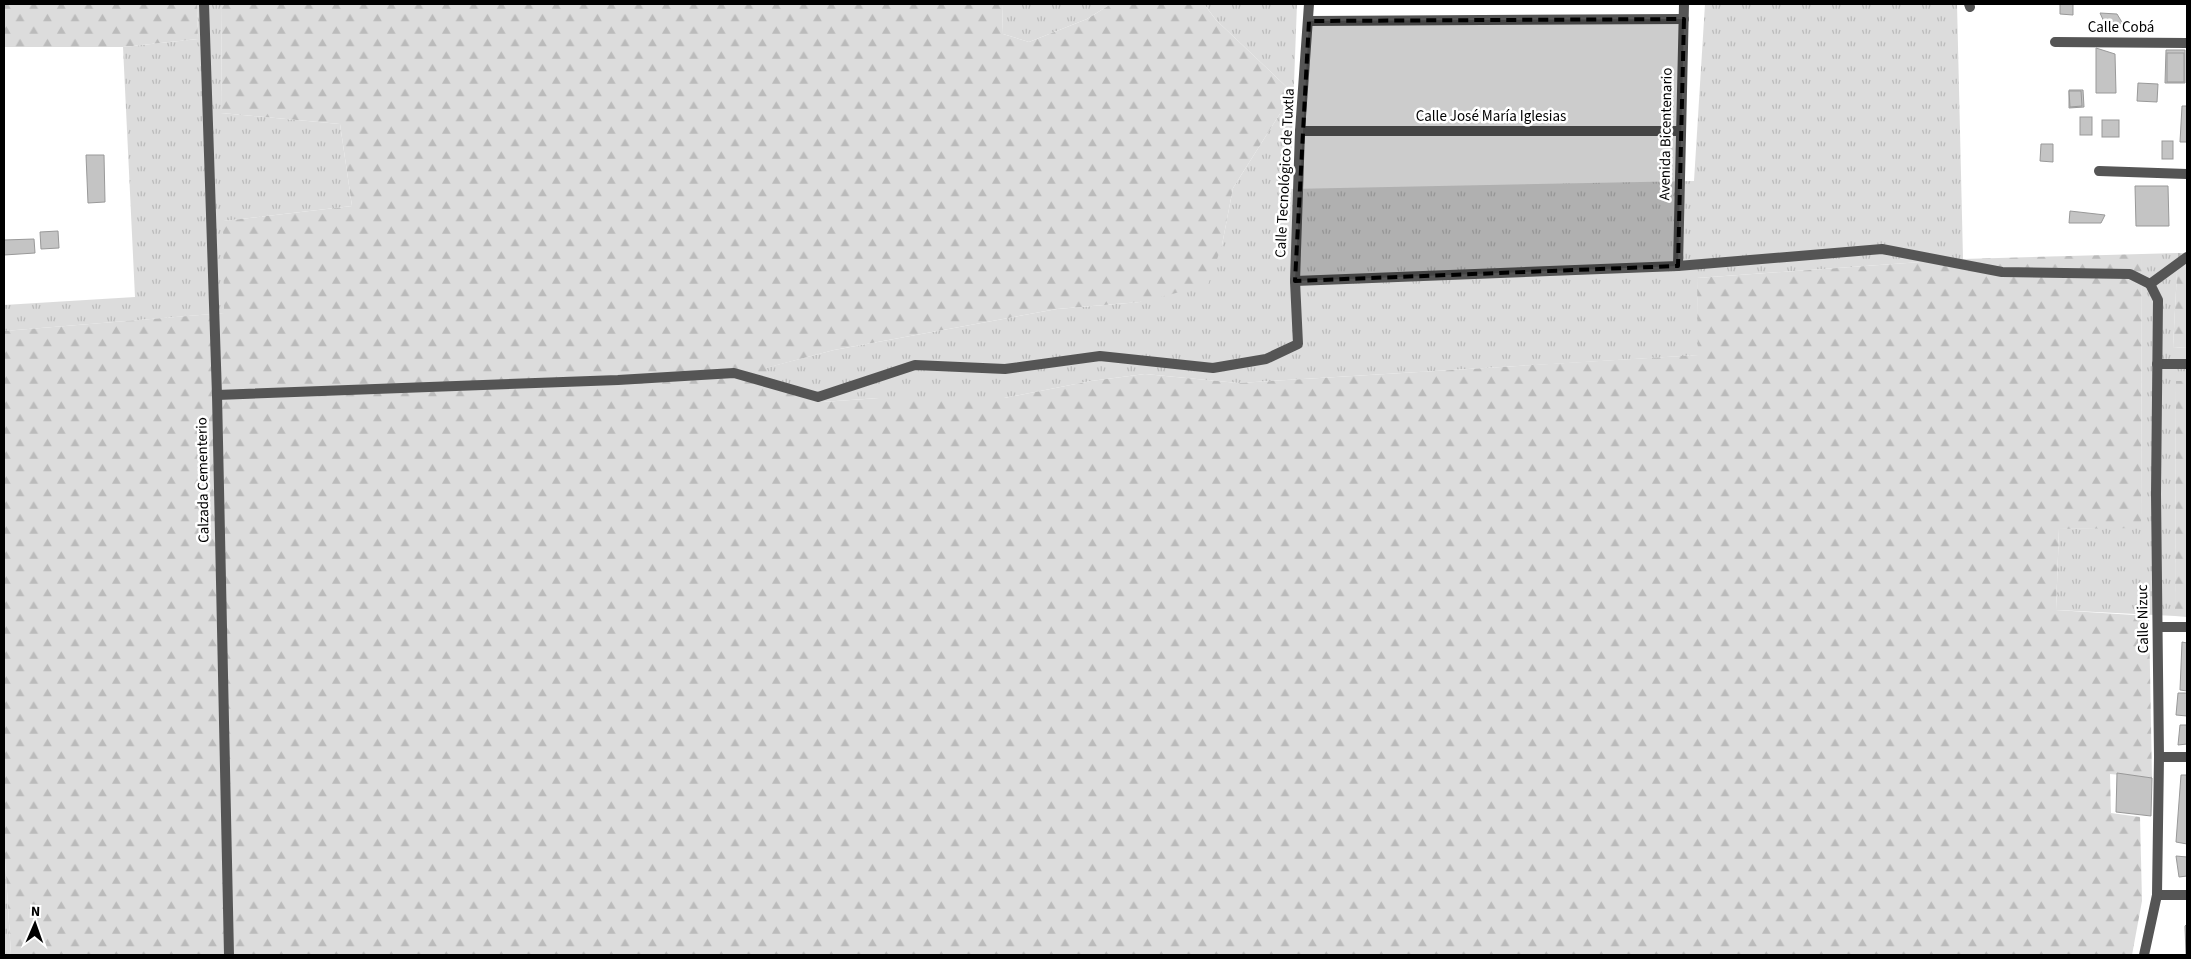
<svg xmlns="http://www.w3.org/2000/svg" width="2191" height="959" font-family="'Source Sans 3',sans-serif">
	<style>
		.grass { fill: url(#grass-tufts) }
		.forest { fill: url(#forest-firs) }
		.building { fill: #c4c4c4; stroke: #999 }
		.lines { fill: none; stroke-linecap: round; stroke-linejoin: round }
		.minor { stroke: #555; stroke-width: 10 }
		.marked { fill: #000; fill-opacity: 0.2; stroke: #000; stroke-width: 4; stroke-dasharray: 10 6; stroke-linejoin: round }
		.labels { text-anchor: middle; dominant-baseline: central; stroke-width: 5; stroke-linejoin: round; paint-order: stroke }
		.street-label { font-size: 15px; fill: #000; stroke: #fff }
	</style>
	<defs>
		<pattern id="grass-tufts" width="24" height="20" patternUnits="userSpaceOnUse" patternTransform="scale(1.25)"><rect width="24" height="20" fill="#dcdcdc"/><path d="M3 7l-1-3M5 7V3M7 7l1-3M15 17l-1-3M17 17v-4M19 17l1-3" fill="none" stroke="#bbb"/></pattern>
		<pattern id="forest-firs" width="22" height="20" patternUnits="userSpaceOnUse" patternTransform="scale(1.25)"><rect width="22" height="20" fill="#dcdcdc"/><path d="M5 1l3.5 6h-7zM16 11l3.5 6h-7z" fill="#bbb"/></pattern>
	</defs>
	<rect width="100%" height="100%" fill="#fff"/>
	<g class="grass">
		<polygon points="197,4 222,4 221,113 340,124 352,206 224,221 225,313 4,331 4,305 135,297 123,47 198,39"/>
		<polygon points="1002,4 1111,4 1087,19 1029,42 1003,34"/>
		<polygon points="1204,4 1297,4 1290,189 1694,181 1705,4 1957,4 1963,259 1697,278 1699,355 1238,383 1145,374 1091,381 1004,398 879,398 822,402 779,386 765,368 834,350 1057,309 1140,302 1222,245 1233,188 1293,93 1216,20"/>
		<polygon points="2178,253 2173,348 2187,347 2187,381 2176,382 2175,616 2056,610 2059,529 2141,527 2142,254"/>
		<polygon points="4,843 11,955 4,955"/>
	</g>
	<g class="forest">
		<polygon points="4,4 197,4 198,39 123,47 4,47"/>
		<polygon points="222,4 1002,4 1003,34 1029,42 1087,19 1111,4 1204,4 1216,20 1293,93 1233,188 1222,245 1208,285 1140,302 1057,309 834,350 766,368 779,386 822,402 879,398 1004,398 1091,381 1145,374 1238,383 1698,355 1697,278 1963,259 2142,254 2141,528 2059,529 2056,610 2149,616 2152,778 2110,774 2111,813 2140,817 2142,901 2132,955 11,955 4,843 4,331 224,313 223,221 352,206 340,124 221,113"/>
		<polygon points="2178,253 2187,253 2187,347 2173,348"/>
		<polygon points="2176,381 2187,381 2187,617 2175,616"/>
	</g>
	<g class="building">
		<polygon points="2060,4 2073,4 2073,15 2060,14"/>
		<polygon points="2100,13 2117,14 2123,24 2105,24"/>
		<polygon points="2096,48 2115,54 2116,93 2096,93"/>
		<polygon points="2166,50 2185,50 2185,83 2165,83"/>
		<rect x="2167" y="53" width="17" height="29"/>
		<polygon points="2138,83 2158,84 2157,102 2137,101"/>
		<polygon points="2069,90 2083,90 2084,107 2069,108"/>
		<polygon points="2069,91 2081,91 2082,106 2070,107"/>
		<polygon points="2182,106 2187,106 2187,142 2180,142"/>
		<rect x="2080" y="117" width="12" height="18"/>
		<rect x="2102" y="120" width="17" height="17"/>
		<rect x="2162" y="141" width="11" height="18"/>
		<polygon points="2041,144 2053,144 2053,162 2040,161"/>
		<polygon points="86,155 104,155 105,202 88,203"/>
		<polygon points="2135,186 2168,186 2169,226 2136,226"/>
		<polygon points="2070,211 2105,215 2101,223 2069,223"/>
		<polygon points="58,231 59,248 41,249 40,232"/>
		<polygon points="34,239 35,253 4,255 4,240"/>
		<polygon points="2182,642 2187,643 2187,691 2180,690"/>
		<polygon points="2178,693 2187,693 2187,716 2176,715"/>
		<polygon points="2180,725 2187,725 2187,744 2178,745"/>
		<polygon points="2117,773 2152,778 2151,816 2116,812"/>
		<polygon points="2181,775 2187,775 2187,844 2176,842"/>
		<polygon points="2176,856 2187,857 2187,876 2179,877"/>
		<polygon points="2187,924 2187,955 2186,955 2185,926"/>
	</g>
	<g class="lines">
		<g class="minor">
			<polyline points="204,4 217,395 229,955"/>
			<polyline points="1969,4 1970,7"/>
			<polyline points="1309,21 1684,19"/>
			<polyline points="2055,42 2187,43"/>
			<polyline points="1300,131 1681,131"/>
			<polyline points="2099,171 2187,174"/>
			<polyline points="1678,266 1684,4"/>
			<polyline points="1295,281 1678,266 1882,249 2002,272 2130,274 2150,284"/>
			<polyline points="2150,284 2187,257"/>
			<polyline points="2157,364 2187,364"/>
			<polyline points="217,395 618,380 734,373 818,397 915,365 1005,369 1100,356 1213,368 1266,359 1298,344 1295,281 1300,131 1309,4"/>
			<polyline points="2159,627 2187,627"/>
			<polyline points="2159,757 2187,757"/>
			<polyline points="2157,895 2187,895"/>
			<polyline points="2144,955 2157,895 2159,757 2156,494 2158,300 2150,284"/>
		</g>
	</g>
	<path class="marked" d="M 1684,19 L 1678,266 L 1295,281 L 1309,21 Z"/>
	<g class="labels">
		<g class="street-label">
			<text x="2121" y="27">Calle Cobá</text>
			<text x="1491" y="116">Calle José María Iglesias</text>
			<text transform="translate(1666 134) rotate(-89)">Avenida Bicentenario</text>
			<text transform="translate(1285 173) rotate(-87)">Calle Tecnológico de Tuxtla</text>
			<text transform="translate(203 480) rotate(-91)">Calzada Cementerio</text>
			<text transform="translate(2143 619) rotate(-91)">Calle Nizuc</text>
		</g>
	</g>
	<rect width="2191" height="959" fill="none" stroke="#000000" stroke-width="10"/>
	<g transform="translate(35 924) rotate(2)" stroke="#ffffff" stroke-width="4" paint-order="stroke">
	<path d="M0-4L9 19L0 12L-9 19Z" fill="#000000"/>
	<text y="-8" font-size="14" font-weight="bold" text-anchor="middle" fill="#000000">N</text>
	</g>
</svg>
